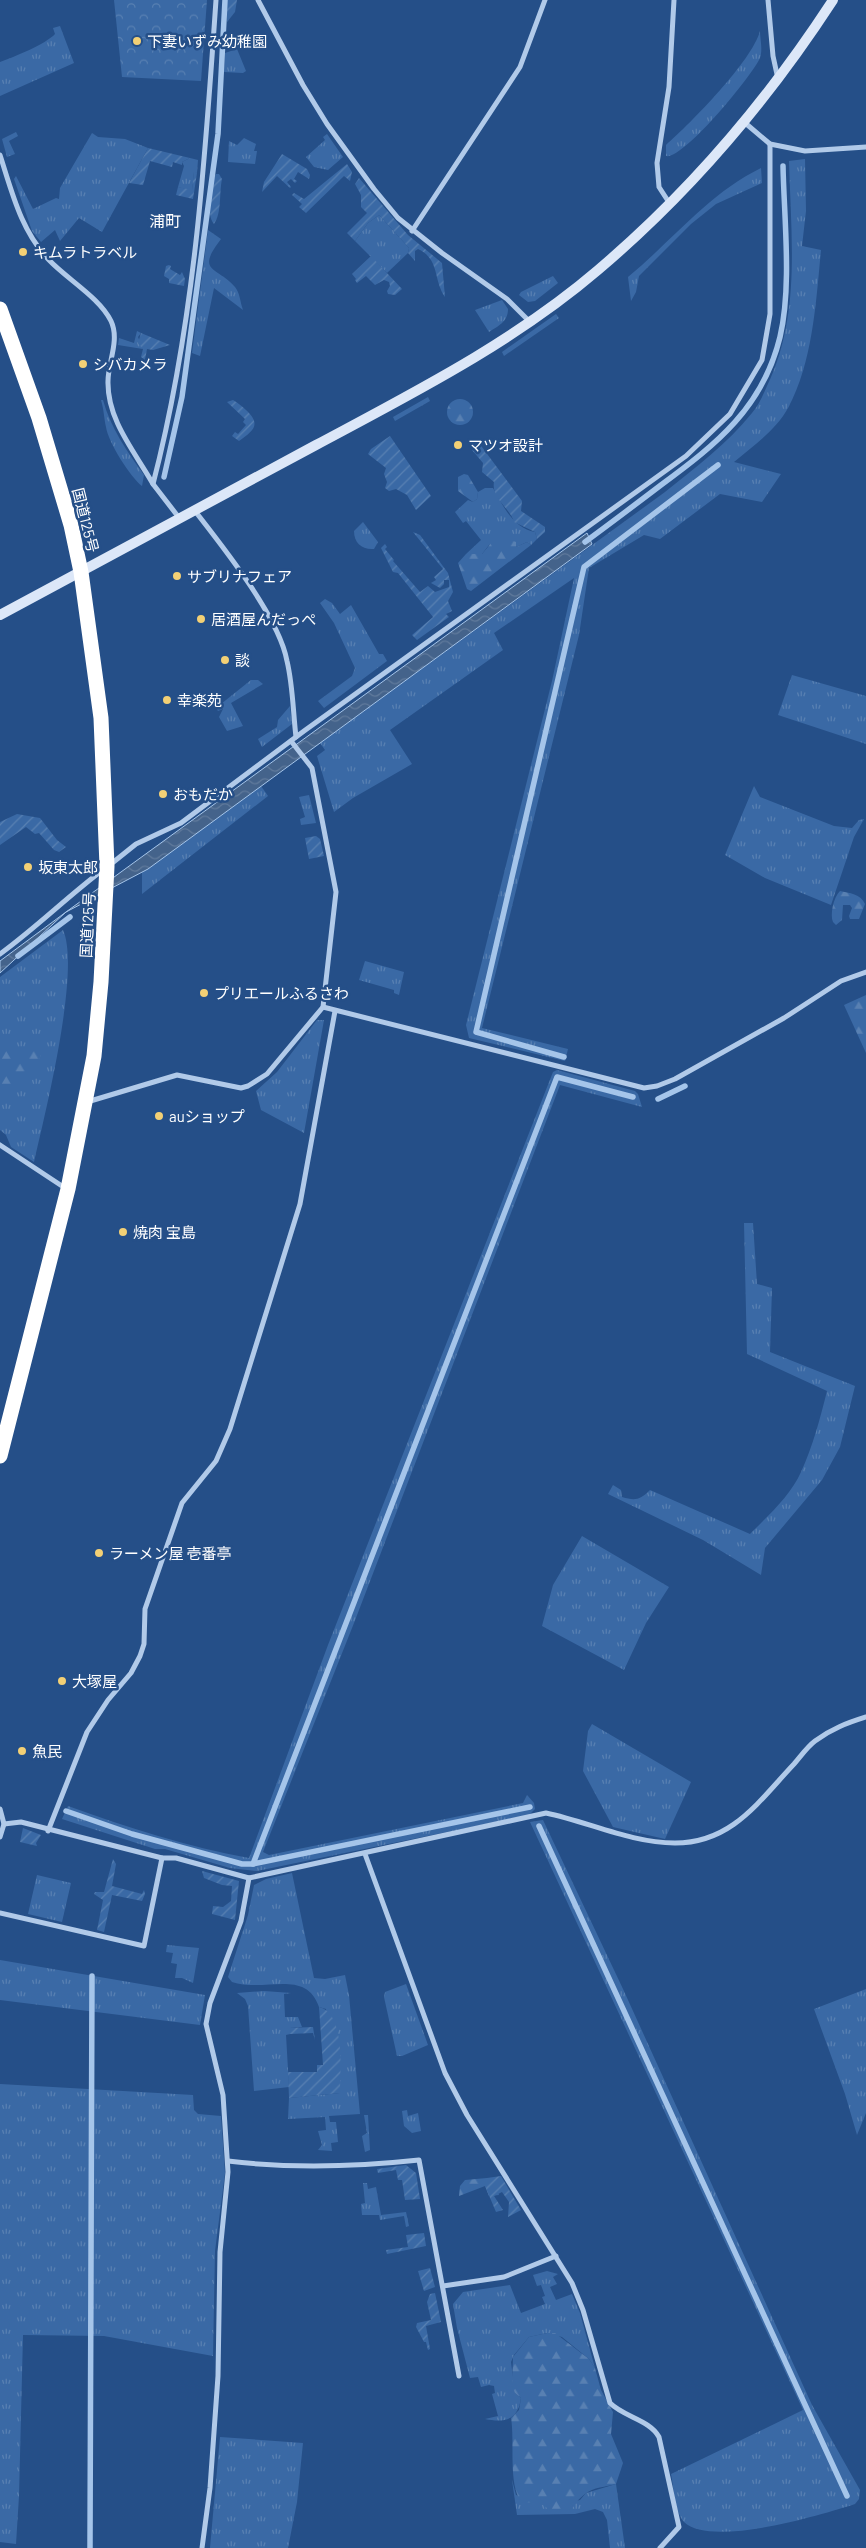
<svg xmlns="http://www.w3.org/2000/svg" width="866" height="2548" font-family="Barlow,'Noto Sans JP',sans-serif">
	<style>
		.grass { fill: url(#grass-tufts) }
		.forest { fill: url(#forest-firs) }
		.park { fill: url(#park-crowns) }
		.garden { fill: url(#garden-furrows) }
		.water { fill: url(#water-waves); stroke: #a5c5ea }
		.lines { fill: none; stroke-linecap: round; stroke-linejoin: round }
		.stream { stroke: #a5c5ea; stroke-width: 5.5 }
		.street { stroke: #b1cae9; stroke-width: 5 }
		.secondary { stroke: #dce7f8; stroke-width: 10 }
		.highway { stroke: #fff; stroke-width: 15 }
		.poi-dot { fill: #f3d075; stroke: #254f88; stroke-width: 2 }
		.labels { text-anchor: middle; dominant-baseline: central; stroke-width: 5; stroke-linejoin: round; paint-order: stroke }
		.poi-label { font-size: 15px; fill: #fff; stroke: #254f88; text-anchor: start }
		.street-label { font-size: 15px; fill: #fff; stroke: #254f88 }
		.neighbourhood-label { font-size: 16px; fill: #fff; stroke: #254f88 }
	</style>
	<defs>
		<pattern id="grass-tufts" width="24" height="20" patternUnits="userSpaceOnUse" patternTransform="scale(1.25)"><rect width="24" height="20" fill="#3a69a5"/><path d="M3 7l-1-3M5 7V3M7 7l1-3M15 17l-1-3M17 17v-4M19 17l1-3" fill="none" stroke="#5880b2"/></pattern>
		<pattern id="forest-firs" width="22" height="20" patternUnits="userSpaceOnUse" patternTransform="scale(1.25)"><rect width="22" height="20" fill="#3a69a5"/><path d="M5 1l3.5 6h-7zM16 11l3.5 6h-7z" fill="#5880b2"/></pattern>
		<pattern id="park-crowns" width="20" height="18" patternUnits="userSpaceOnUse" patternTransform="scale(1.25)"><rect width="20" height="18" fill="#3a69a5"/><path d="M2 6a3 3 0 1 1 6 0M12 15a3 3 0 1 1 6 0" fill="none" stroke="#5880b2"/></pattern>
		<pattern id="garden-furrows" width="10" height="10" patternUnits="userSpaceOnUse" patternTransform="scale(1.25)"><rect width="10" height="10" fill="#3a69a5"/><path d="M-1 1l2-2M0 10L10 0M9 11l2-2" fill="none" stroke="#5880b2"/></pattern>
		<pattern id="water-waves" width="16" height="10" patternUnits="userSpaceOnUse" patternTransform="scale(1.25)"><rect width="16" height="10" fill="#44638b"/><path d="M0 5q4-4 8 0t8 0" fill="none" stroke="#607a9c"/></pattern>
	</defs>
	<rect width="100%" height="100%" fill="#254f88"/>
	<g class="grass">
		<path d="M 60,26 L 74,63 L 0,96 L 0,62 C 14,57 46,44 55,34 L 53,28 Z"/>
		<path d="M 760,31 C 760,39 763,50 760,58 C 752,76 683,160 666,156 L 666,145 C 691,123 752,61 760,31 Z"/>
		<polygon points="237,49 246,71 243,73 224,72 225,53"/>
		<polygon points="16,132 18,136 9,141 15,154 7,157 2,139"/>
		<polygon points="92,133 98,137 125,139 148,148 102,232 79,218 60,241 55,230 41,242 32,231 14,179 16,176 33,209 56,198 59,199 60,188"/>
		<polygon points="327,134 343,157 328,170 314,167 306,157 325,140 323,137"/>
		<polygon points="244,138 256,144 254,151 257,151 255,164 228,162 229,141 237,145"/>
		<polygon points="190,158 198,160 197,173 194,172 192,191 178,187 184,166 182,162"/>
		<path d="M 805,159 L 806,211 L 802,246 L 821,250 C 816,301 813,362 788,408 C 776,430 753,446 734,462 L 781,474 L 762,502 L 720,494 L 660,539 L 644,535 L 589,568 L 579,635 L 482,1028 L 568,1049 L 565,1061 L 469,1038 L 466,1025 L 552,681 L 574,578 L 494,633 L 503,650 L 390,730 L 412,764 L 353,798 L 334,812 L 317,756 L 325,750 L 320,743 L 665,492 C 696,467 727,444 752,413 C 759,405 763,395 767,386 C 801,316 791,237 789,161 Z"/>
		<path d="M 761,168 L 762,183 L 716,204 L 691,224 L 639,276 L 636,292 L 631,301 L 628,277 C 673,240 708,194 761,168 Z"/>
		<polygon points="379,215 409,248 408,253 387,273 355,241 368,223"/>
		<path d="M 208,230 L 221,239 C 195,273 217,266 235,287 C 240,293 240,302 243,310 L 214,288 L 200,356 L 192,353 Z"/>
		<polygon points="553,276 558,283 535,301 528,302 519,295 521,292"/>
		<path d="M 502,300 L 508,309 C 508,322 498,326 489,332 L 475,310 Z"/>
		<polygon points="556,314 559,318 504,356 502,352"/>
		<polygon points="137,331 141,333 138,337 143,349 118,345 119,338 134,343"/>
		<polygon points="428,397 430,401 395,421 393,417"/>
		<path d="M 101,400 L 103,400 C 110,427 128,453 144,475 L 142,486 C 131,478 108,442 106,427 C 104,418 104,410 101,400 Z"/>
		<path d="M 485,488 L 493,488 C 503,506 513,528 535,532 L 537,539 L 531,545 L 527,542 L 516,547 L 498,542 L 489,545 L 482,554 L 466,554 L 481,540 L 466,521 L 463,523 L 455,512 L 468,500 L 473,502 L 477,499 L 478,492 Z"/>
		<path d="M 363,522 L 378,542 L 374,549 C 362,550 354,543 354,531 Z"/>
		<polygon points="325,599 332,603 340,614 351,605 379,654 383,654 387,661 324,708 318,701 352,676 355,668 334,623 320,603"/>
		<polygon points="792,675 866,696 866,744 778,715"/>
		<polygon points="251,680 258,680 263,684 231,703 243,726 227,731 219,717 223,709 218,711 216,708"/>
		<polygon points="290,706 292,724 262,747 258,739 277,727 278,720"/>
		<polygon points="261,786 268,796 142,894 142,872"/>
		<polygon points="754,786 760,797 834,826 852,828 859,820 864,819 854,837 831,905 765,878 725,855"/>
		<polygon points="309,795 316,823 301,825 300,819 305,817 299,797"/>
		<path d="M 63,930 C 81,970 45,1114 34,1162 L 11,1147 L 6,1135 L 0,1130 L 0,977 Z"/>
		<polygon points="365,961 404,972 399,995 394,993 394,990 359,980"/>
		<polygon points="317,1020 324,1020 304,1133 261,1110 256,1091 277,1072"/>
		<path d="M 557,1070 L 635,1091 L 638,1094 L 642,1107 L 560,1085 L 354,1623 L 263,1852 L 269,1855 L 523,1803 L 527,1795 L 534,1803 L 535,1809 L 529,1815 L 257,1871 L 230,1868 L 165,1849 L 155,1849 L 62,1819 L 68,1806 C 126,1827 188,1847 249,1858 L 328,1645 L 553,1072 Z"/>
		<path d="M 744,1223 L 753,1223 L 757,1284 L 772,1288 L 770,1352 L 855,1386 L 840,1447 L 822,1480 L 765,1548 L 761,1575 L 703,1540 L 608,1494 L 613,1485 L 621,1490 L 622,1497 C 635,1501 640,1500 650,1490 L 750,1534 C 768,1516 791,1495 801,1472 C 813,1446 820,1419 827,1391 L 747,1354 Z"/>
		<polygon points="582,1536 669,1587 646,1623 624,1670 542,1626 553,1585"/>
		<polygon points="592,1724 691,1782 665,1839 613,1827 583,1771 588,1731"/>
		<path d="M 543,1820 L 623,1989 L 812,2405 L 860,2490 L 859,2499 L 855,2504 C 821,2515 711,2548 684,2522 C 674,2510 674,2488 671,2474 L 803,2410 L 530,1822 Z"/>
		<path d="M 292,1873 L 314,1978 L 325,1979 L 345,1975 L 349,1995 L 360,2114 L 329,2116 L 330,2122 L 336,2122 L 338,2142 L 331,2143 L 332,2151 L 318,2150 L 322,2145 L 318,2131 L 326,2130 L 325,2117 L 288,2119 L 289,2098 L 340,2093 L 326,2009 L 319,2007 C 306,1968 265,1993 232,1982 L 228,1977 L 248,1915 L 254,1885 L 266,1879 Z"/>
		<polygon points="37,1875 71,1883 62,1922 28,1914"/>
		<polygon points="167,1945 199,1948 193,1983 182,1978 175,1978 177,1964 171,1963 173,1953 166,1952"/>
		<polygon points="0,1960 205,1995 200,2025 0,2000"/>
		<polygon points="406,1984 428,2045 402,2056 397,2056 384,1997 385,1992"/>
		<polygon points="866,1989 866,2113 857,2135 845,2094 814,2009"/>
		<polygon points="264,1991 291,1993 284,1994 285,2017 298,2017 302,2027 290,2028 290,2034 286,2035 289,2087 254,2091 248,2006 245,1999 237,1993"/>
		<polygon points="0,2084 193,2095 194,2110 198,2114 221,2116 225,2173 215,2251 213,2356 104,2336 23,2335 19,2496 16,2544 0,2542"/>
		<polygon points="407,2110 408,2116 418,2113 421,2131 412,2133 404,2126 402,2111"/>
		<polygon points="364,2115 368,2115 370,2150 365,2152 362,2136 367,2133"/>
		<polygon points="363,2183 367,2183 368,2189 376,2187 381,2215 406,2212 409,2226 406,2227 404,2216 380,2220 379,2215 362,2215 361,2204 365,2203"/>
		<path d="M 547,2271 L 558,2274 L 553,2277 L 557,2284 L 550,2287 L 556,2300 L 572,2294 L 580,2313 L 595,2368 L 589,2359 L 562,2337 L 547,2333 L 529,2337 L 514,2355 L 511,2362 L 515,2393 L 521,2398 C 518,2420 505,2423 485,2419 L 498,2416 L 492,2394 L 495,2393 L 494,2386 L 489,2385 L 481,2387 L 478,2377 L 470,2378 L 457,2328 L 453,2304 L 463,2292 L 510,2285 L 521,2313 L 545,2304 L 542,2297 L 545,2296 L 541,2285 L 537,2286 L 533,2275 Z"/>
		<polygon points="220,2437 303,2443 297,2502 288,2548 210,2548"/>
		<polygon points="512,2480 516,2495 543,2503 547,2507 580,2500 586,2493 616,2484 625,2548 610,2548 607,2520 603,2512 595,2509 575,2514 517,2515"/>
	</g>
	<g class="forest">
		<circle cx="460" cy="412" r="13"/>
		<polygon points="464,474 468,475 478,492 477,499 473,502 458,491 458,477"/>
		<polygon points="502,537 516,542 516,547 527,542 531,545 471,591 467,589 458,563 466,554 482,554 492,542 498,542"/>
		<path d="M 840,891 C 849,893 861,894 865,904 L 859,919 L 850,919 L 849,916 L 852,908 L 850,905 L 843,905 L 842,920 L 836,925 L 833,922 C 830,915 833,898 840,891 Z"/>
		<polygon points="866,995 866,1053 844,1005"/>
		<path d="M 0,1036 L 11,1045 L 16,1052 L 33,1041 L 36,1042 L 41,1054 L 39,1061 L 24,1074 L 21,1080 C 9,1086 2,1088 0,1102 Z"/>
		<polygon points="487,2178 493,2179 499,2195 489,2196 485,2186 459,2196 460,2186 465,2180"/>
		<path d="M 547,2333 L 555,2333 L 589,2359 L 595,2368 L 601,2390 L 613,2412 L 611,2434 L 623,2463 L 616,2484 C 606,2487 593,2487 585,2494 C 569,2506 579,2512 553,2513 C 534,2496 539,2506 521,2501 C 508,2485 515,2441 511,2418 L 519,2410 L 521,2398 L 515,2393 L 512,2386 L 513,2357 L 529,2337 Z"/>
	</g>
	<polygon class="park" points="114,0 207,0 201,81 122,77"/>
	<g class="garden">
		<polygon points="226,0 237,0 235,12 227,22"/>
		<polygon points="148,148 190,158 182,162 182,165 173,162 172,167 150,161 143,185 129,183"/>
		<polygon points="282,154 307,169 310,175 309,179 298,172 294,179 297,181 295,183 291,179 287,182 291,187 290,188 277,176 262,192 264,182"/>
		<polygon points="347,164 352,172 350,181 344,176 306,213 299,207 302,204 292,195 294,193 304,199"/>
		<polygon points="194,171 197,173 193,199 176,195 178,187 192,190"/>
		<path d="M 216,174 L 219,174 L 222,179 C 219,193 222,213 214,224 C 206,215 210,184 216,174 Z"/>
		<path d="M 359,178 L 408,235 L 442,263 L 445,297 C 433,280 440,259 418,249 L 415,251 L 415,261 L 408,253 L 409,248 L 379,215 L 368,223 L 355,241 L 347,233 L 367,213 L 361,207 L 361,195 L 355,184 Z"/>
		<polygon points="371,256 402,289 395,295 388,294 387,291 390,286 389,282 384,280 375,285 366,276 357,283 355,280 356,279 352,274"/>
		<polygon points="169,265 171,266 170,269 180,275 182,272 185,279 184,286 169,283 169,279 164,276 166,266"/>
		<polygon points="141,333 170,345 153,350 147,349 145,360 141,357 143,349 138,343"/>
		<path d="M 233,400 C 238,403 242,406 246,410 C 262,425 253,431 239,441 L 232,436 L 235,432 L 238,434 L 246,425 L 243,422 L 245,419 L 227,402 Z"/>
		<polygon points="390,436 431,496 416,510 407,495 396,489 389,491 385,488 387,482 384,474 386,468 368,454 371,449"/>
		<path d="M 479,443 L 522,501 L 521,511 L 545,527 L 545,532 L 537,539 L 535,532 L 514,522 C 510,508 491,498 494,482 L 482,472 L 483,463 L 472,450 Z"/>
		<polygon points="413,532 420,535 448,573 453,592 448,601 452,611 446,614 449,617 417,640 412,635 433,617 398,573 393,572 381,548 385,544 387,547 385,549 394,560 393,561 420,592 428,586 435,592 449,587 449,580 444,580 444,584 440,588 431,583 436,580 434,577 443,569"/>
		<polygon points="17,814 40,818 57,840 66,847 59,852 54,850 39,833 35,834 26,827 0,845 0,822"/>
		<polygon points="316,836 320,839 324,856 309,859 305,838"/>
		<polygon points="23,1828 41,1835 36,1843 37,1846 20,1842"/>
		<polygon points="113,1859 116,1864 112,1886 142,1894 144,1890 145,1894 142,1901 112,1895 104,1932 97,1930 103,1900 94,1894 95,1892 104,1892"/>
		<polygon points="202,1871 239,1881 235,1920 212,1914 213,1906 223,1907 231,1901 232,1886 222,1885 204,1878"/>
		<path d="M 319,2007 C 346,2013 340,2072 340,2093 L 289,2098 L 288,2072 L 317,2072 L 317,2065 L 323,2065 Z"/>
		<polygon points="313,2027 315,2040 313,2033 290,2034 289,2028"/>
		<polygon points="406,2165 416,2173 420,2199 405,2200 402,2180 398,2180 396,2170 378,2173 377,2169"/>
		<polygon points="501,2176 521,2210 508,2217 509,2202 502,2192 494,2196 503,2210 496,2212 485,2186 487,2178"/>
		<polygon points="424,2233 426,2246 387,2254 386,2250 408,2247 406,2235"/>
		<polygon points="430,2268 435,2287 424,2291 418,2271"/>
		<polygon points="435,2293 441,2322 426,2326 430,2349 428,2350 426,2342 424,2342 416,2327 417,2323 431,2320 427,2302 430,2294"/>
	</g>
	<polygon class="water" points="587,533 592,544 148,869 66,912 0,973 0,961 66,912"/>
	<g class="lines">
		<g class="stream">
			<polyline points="164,477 182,397 218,134 225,0"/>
			<path d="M 585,542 C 611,523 636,504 661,485 C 717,444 763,407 780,337 C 792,286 784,218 783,166"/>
			<polyline points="18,956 70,917"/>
			<polyline points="564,1057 476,1032 584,567 718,465"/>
			<polyline points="658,1099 685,1086"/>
			<polyline points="530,1807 253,1864 557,1077 633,1097"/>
			<polyline points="66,1811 132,1834 242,1864 253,1864"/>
			<polyline points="539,1826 847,2496"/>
			<polyline points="90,2548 92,1976"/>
		</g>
		<g class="street">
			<polyline points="258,0 303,85 327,124 374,189 398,218 442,253 507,299 529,321"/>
			<polyline points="768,0 773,56 778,79"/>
			<polyline points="744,122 770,144 805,151 866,147"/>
			<path d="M 0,155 C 12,192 21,231 49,260 C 67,279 100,298 111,321 C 120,340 108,362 108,381 C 107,420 135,452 153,484"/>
			<polyline points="670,204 659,187 657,163 669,87 674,0"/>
			<polyline points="412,231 520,67 545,0"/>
			<path d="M 195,511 C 223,547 279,617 287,661 C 293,686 293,712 296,737"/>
			<path d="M 180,519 L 153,484 C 194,326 205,162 216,0"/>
			<polyline points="111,864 136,844 181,823 304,731 686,456 730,414 762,360 770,314 770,144"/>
			<path d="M 0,954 C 36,928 68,896 104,869"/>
			<polyline points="323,1007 644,1088 657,1086 675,1079 784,1018 841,981 866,972"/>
			<polyline points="87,1102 177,1075 241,1088 248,1086 267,1074 323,1007 336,892 312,768 291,741"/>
			<polyline points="0,1145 65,1188"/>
			<polyline points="0,1809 4,1824 0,1837"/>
			<path d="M 4,1824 L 21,1822 L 162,1858 L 176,1858 L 249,1878 L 546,1813 C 589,1822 631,1843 675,1843 C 732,1843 759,1801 794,1764 C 801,1756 807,1747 815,1741 C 831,1729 847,1723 866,1717"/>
			<polyline points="48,1831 87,1732 108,1700 131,1673 140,1656 144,1644 145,1609 182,1503 216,1461 230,1429 300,1204 335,1011"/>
			<path d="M 365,1854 L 445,2073 L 467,2115 L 572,2283 L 583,2310 L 610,2403 C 624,2417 650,2420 659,2437 L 679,2527 L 660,2548"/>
			<polyline points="0,1913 144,1946 162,1858"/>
			<path d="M 228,2161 C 293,2169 354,2167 419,2160 L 459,2376"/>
			<polyline points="443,2286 504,2277 556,2256"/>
			<polyline points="202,2548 210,2488 218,2376 220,2252 228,2172 223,2095 206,2024 210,2003 241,1921 249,1878"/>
		</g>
		<path class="secondary" d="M 0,615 C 106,559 211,502 316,445 C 413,393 514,342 598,270 C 690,192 768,100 833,0"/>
		<polyline class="highway" points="0,309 39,418 71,525 81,572 101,718 107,866 101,982 94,1056 68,1189 0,1456"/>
	</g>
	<g class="poi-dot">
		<circle cx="137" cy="41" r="5"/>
		<circle cx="23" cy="252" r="5"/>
		<circle cx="83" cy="364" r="5"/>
		<circle cx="458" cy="445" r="5"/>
		<circle cx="177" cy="576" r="5"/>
		<circle cx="201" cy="619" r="5"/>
		<circle cx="225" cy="660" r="5"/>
		<circle cx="167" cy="700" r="5"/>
		<circle cx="163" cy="794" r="5"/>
		<circle cx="28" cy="867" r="5"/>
		<circle cx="204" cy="993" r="5"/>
		<circle cx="159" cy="1116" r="5"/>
		<circle cx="123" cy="1232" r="5"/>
		<circle cx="99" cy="1553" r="5"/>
		<circle cx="62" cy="1681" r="5"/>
		<circle cx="22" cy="1751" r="5"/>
	</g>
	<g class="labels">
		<g class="poi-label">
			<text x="147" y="41">下妻いずみ幼稚園</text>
			<text x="33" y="252">キムラトラベル</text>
			<text x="93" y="364">シバカメラ</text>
			<text x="468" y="445">マツオ設計</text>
			<text x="187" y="576">サブリナフェア</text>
			<text x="211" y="619">居酒屋んだっぺ</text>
			<text x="235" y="660">談</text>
			<text x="177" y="700">幸楽苑</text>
			<text x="173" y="794">おもだか</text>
			<text x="38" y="867">坂東太郎</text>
			<text x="214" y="993">プリエールふるさわ</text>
			<text x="169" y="1116">auショップ</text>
			<text x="133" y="1232">焼肉 宝島</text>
			<text x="109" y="1553">ラーメン屋 壱番亭</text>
			<text x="72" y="1681">大塚屋</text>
			<text x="32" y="1751">魚民</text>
		</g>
		<g class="street-label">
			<text transform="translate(86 520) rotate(76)">国道125号</text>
			<text transform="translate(87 925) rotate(-87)">国道125号</text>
		</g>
		<g class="neighbourhood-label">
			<text x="165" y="220">浦町</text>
		</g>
	</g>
</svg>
